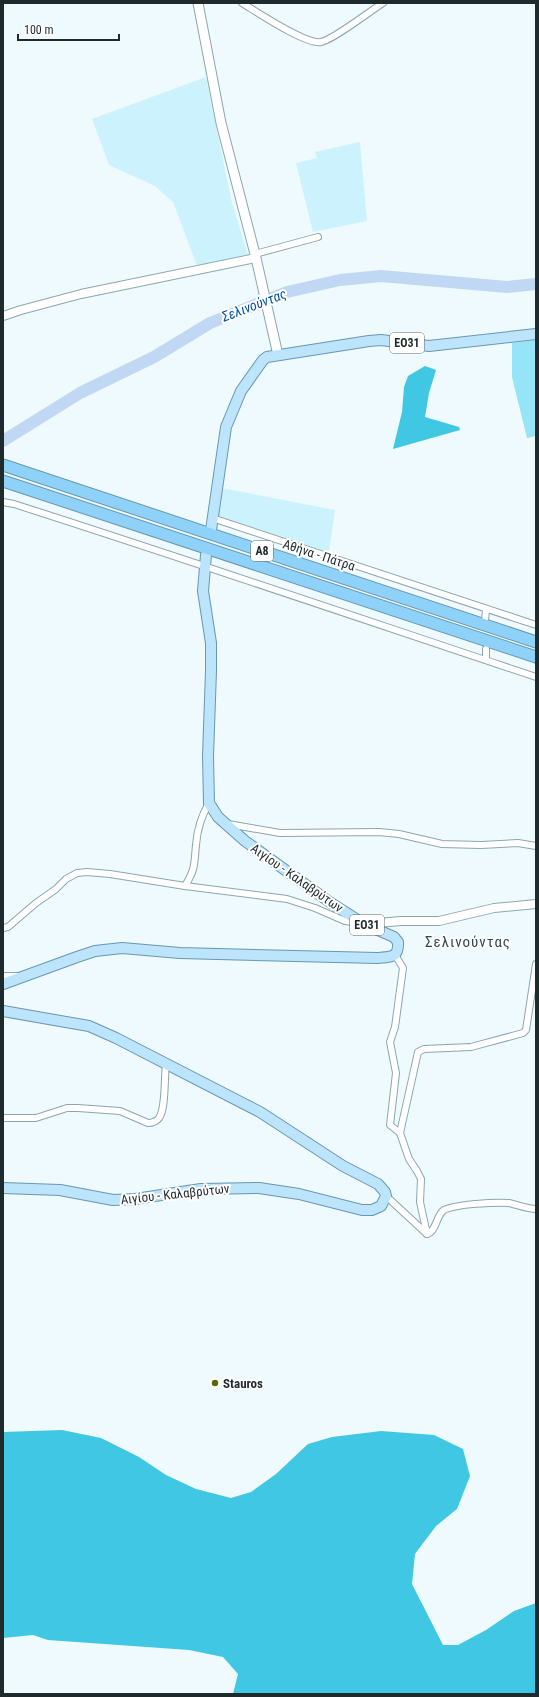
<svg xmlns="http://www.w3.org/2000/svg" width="539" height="1697" font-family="'Roboto Condensed',sans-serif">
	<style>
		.built { fill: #ccf3fd }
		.green { fill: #95e4f7 }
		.forest { fill: #40c7e3 }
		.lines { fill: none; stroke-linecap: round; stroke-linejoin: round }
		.river { stroke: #c1d8f5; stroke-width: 12 }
		.minor-casing { stroke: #8ba7ae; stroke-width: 8 }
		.tertiary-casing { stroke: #8ba7ae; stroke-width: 10 }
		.secondary-casing { stroke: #8ba7ae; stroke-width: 11 }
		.primary-casing { stroke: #6897b1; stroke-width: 12 }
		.motorway-casing { stroke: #6897b1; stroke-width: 13 }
		.minor { stroke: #fff; stroke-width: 6 }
		.tertiary { stroke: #fff; stroke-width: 8 }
		.secondary { stroke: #fff; stroke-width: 9 }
		.primary { stroke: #bce4fb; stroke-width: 10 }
		.motorway { stroke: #8fd2f9; stroke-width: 11 }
		.poi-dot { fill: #616603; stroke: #fff; stroke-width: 1.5 }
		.labels { text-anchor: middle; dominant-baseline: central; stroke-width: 4; stroke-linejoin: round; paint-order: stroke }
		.shield { fill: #fff; stroke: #626a6b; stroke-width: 1 }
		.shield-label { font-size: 12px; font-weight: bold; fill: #1f2a2c }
		.street-label { font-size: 13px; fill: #1f2a2c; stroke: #fff }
		.poi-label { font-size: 13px; font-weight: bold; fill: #1f2a2c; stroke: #fff; text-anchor: start }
		.water-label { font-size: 14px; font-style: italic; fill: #0052a4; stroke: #fff }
		.quarter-label { font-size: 15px; letter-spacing: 1px; fill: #30494f; stroke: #fff }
	</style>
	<rect width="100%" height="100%" fill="#eefafd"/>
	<g class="built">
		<polygon points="206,77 232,203 248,255 200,267 197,266 173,202 155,186 109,165 92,119"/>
		<polygon points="360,142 367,221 313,232 296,163 317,158 315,152"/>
		<polygon points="222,488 335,510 329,552 218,516"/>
	</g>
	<polygon class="green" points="536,340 536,436 527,438 512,377 512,343"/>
	<g class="forest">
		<polygon points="425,366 436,370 429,393 425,417 459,427 460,430 393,449 402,412 404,387 408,376"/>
		<polygon points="62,1430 101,1438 139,1457 166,1475 196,1489 231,1498 251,1492 276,1474 308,1444 332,1437 381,1431 434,1435 463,1449 470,1476 457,1509 436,1526 415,1554 412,1584 443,1645 458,1645 486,1630 514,1611 536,1603 536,1694 233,1694 238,1674 223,1657 189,1650 48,1640 33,1635 3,1638 3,1432"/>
	</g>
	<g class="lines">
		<polyline class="river" points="3,441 80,393 154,357 210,323 287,292 340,280 381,276 507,287 536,284"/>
		<defs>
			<g id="minor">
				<path d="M 242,3 C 257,12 306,45 321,42 C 333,40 370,11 383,3"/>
				<polyline points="255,254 318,237"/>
				<path d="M 3,502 L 14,504 C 189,560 362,619 536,677"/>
				<polyline points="212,518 536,625"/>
				<polyline points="485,621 486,609"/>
				<polyline points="486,660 486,649"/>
				<polyline points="228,824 280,833 379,832 399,834 442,844 481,845 518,843 536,846"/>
				<path d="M 185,886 C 196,868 194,864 196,845 C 197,831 202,815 209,803"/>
				<polyline points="3,928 8,927 36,903 56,889 66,879 77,873 87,872 110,874 185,886 287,899 315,908 345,921 360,923"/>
				<polyline points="395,955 403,968 395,1027 390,1042 396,1073 390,1125 400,1133"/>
				<polyline points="3,976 18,976"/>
				<path d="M 3,1118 L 36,1118 L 67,1108 L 78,1108 L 120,1111 L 148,1123 C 152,1123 156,1122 159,1118 C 166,1109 164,1078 166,1065"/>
				<path d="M 386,1196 L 427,1234 C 437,1231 436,1215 444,1210 C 456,1204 495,1202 509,1203 C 518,1205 527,1209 536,1209"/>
				<polyline points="427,1234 420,1202 421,1179 417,1171 409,1159 400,1133 418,1052 424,1049 471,1047 523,1033 526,1030 536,964"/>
			</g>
			<g id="tertiary">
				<polyline points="3,316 21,310 81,294 256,258"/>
				<polyline points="365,924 401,921 439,921 494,908 536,904"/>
			</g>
			<polyline id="secondary" points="198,3 221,123 256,258 278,355"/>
			<g id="primary">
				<polyline points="211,530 226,427 241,391 263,360 267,357 369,341 381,340 429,346 536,334"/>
				<path d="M 3,984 L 77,957 L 95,951 L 122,948 L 180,953 L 377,958 C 391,957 399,958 398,942 L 394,937 L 364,924 L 331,903 L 245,841 L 218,817 L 209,803 L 208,756 L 211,671 L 211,643 L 203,591 L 206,555"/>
				<polyline points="3,1011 89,1026 116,1038 260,1112 343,1166 378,1184 385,1192 386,1196 381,1206 372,1210 362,1210 299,1194 259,1188 201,1189 135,1199 113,1200 60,1190 3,1188"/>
			</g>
			<g id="motorway">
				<polyline points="3,465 536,642"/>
				<polyline points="3,481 536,657"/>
			</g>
		</defs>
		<use href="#minor" class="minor-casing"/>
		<use href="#tertiary" class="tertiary-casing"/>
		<use href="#secondary" class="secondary-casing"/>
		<use href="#primary" class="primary-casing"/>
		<use href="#motorway" class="motorway-casing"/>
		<use href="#minor" class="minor"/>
		<use href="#tertiary" class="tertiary"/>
		<use href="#secondary" class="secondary"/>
		<use href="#primary" class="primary"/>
		<use href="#motorway" class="motorway"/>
	</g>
	<circle class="poi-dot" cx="215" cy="1383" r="4"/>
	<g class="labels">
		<g class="shield">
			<rect x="390" y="333" width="34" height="20" rx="3"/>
			<rect x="251" y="541" width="22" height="20" rx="3"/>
			<rect x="350" y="915" width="34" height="20" rx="3"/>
		</g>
		<g class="shield-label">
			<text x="407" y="343">ΕΟ31</text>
			<text x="262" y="551">Α8</text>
			<text x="367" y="925">ΕΟ31</text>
		</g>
		<g class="street-label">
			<text transform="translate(319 555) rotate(18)">Αθήνα - Πάτρα</text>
			<text transform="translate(297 878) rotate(35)">Αιγίου - Καλαβρύτων</text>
			<text transform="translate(175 1194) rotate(-6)">Αιγίου - Καλαβρύτων</text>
		</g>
		<g class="poi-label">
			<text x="223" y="1383">Stauros</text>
		</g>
		<g class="water-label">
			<text transform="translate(254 305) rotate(-21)">Σελινούντας</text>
		</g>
		<g class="quarter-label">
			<text x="468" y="942">Σελινούντας</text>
		</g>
	</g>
	<rect width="539" height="1697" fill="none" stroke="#1f2a2c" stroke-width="8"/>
	<path d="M18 34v6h101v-6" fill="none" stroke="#1f2a2c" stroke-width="2"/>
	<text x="24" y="34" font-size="12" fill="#1f2a2c" stroke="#ffffff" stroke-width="3" paint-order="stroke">100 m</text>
</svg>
